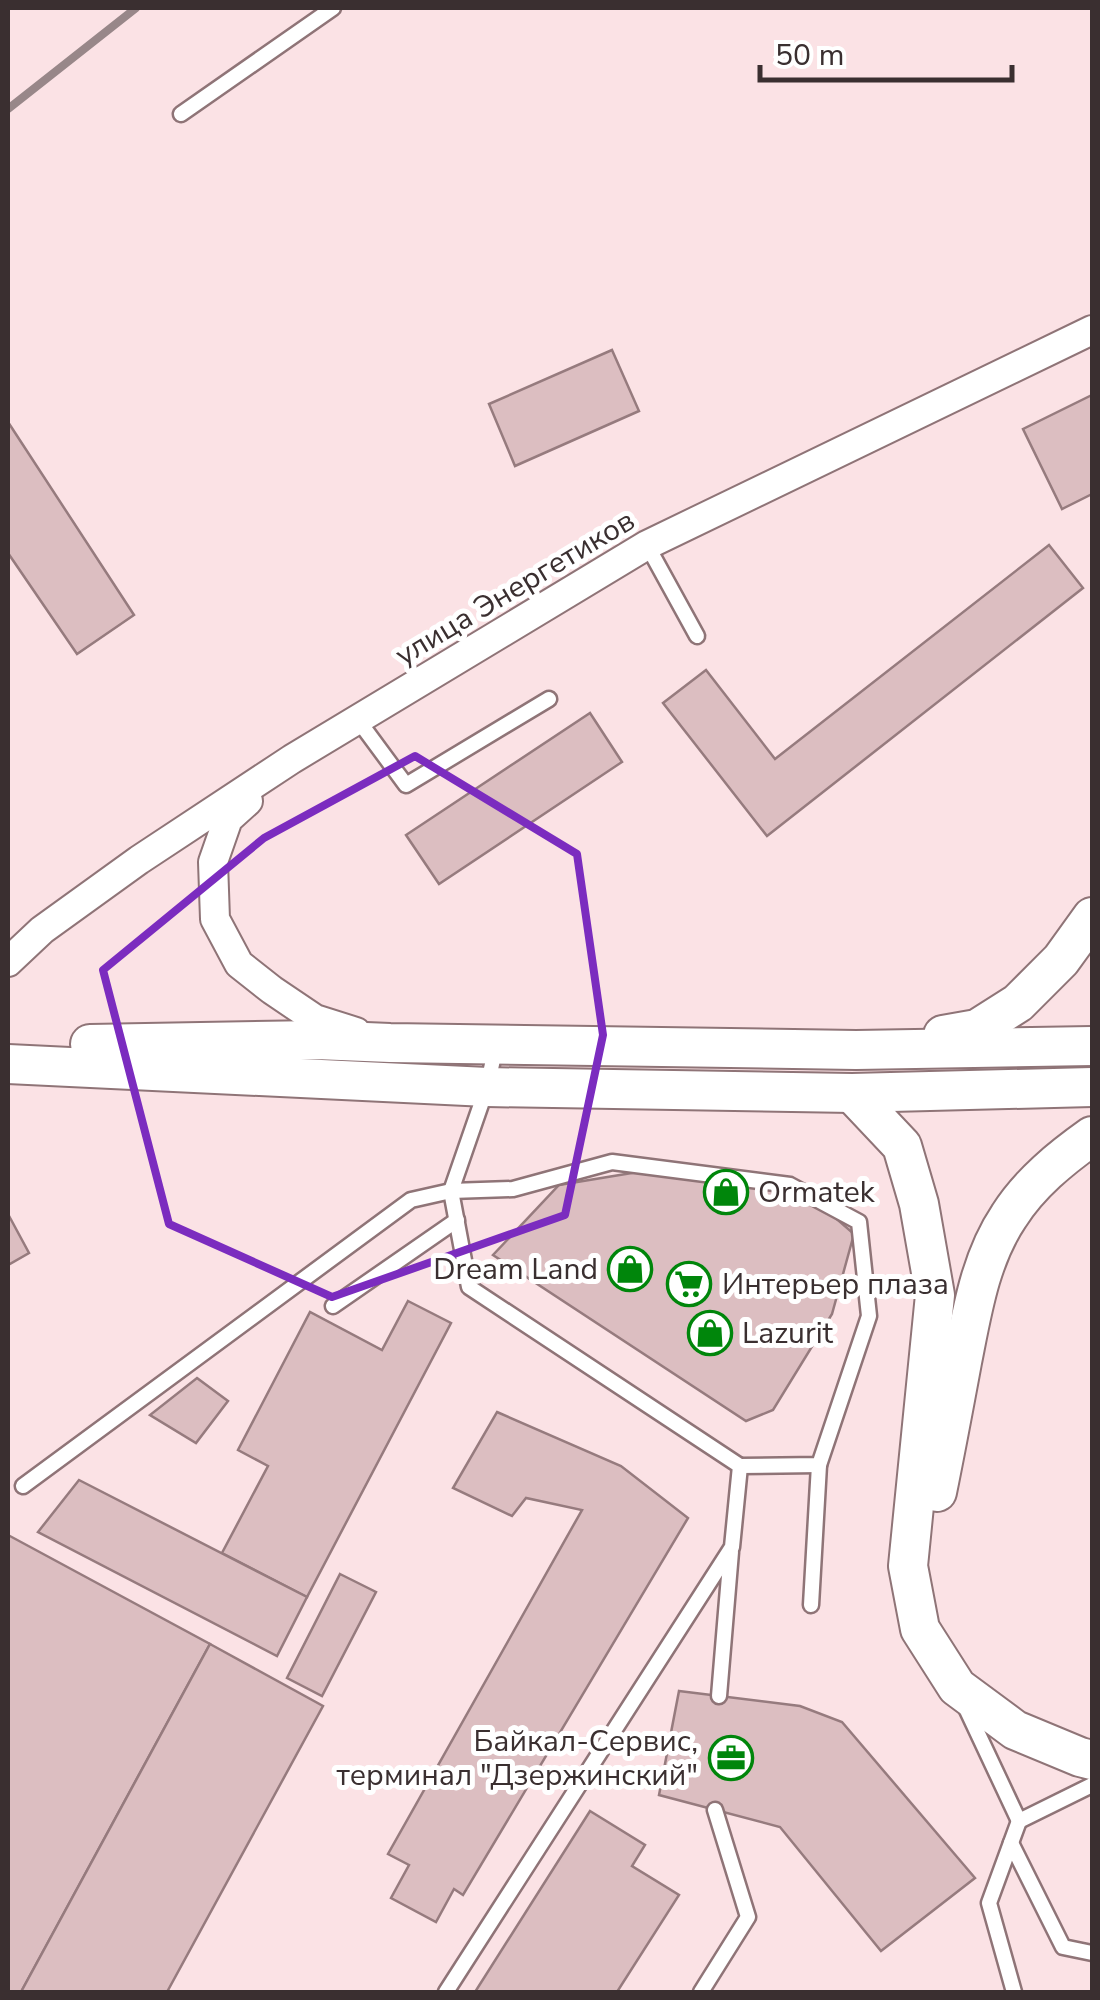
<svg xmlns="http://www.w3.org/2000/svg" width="1100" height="2000" font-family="'Nunito Sans',sans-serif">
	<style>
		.building { fill: #dcbec1; stroke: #967b7e; stroke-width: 2.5 }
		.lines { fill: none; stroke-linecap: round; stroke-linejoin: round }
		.service-casing { stroke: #8f7477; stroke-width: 19 }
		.minor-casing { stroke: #8f7477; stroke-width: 32 }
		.secondary-casing { stroke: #8f7477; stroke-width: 42 }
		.service { stroke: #fff; stroke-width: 14 }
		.minor { stroke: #fff; stroke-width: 28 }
		.secondary { stroke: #fff; stroke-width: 38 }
		.rail { stroke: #988789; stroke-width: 8 }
		.marked { fill: none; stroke: #7b2cbf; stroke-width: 8; stroke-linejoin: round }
		.labels { text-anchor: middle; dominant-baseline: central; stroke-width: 10; stroke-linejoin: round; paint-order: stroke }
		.street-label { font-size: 30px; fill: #3a2f30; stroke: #fff }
		.poi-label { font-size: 30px; fill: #3a2f30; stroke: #fff; text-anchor: start }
	</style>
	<rect width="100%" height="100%" fill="#fbe2e5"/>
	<g class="building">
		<polygon points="612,350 639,411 515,466 489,404"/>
		<polygon points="1092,395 1092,494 1062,509 1023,429"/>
		<polygon points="8,422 134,615 77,654 8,553"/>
		<polygon points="1049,545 1083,588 767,836 663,703 706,670 775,759"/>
		<polygon points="590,713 622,762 439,884 406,835"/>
		<polygon points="644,1171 744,1180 816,1201 854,1234 832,1314 773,1410 746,1421 493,1255 559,1185"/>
		<polygon points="8,1214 29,1253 8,1265"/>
		<polygon points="408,1301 451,1323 307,1597 222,1553 268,1466 238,1450 310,1312 382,1350"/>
		<polygon points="197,1378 228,1401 196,1443 150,1415"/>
		<polygon points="497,1412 621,1466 688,1518 463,1895 454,1889 436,1922 391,1898 409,1865 388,1854 582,1510 526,1498 512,1516 453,1488"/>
		<polygon points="79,1480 307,1597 277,1656 38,1532"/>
		<polygon points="8,1535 210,1644 21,1992 8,1992"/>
		<polygon points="340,1574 376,1592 322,1696 287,1678"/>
		<polygon points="210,1644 323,1706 167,1992 21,1992"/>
		<polygon points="679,1691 800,1706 842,1722 975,1878 881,1951 780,1827 659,1795"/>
		<polygon points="590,1811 645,1845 632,1866 679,1895 617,1992 475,1992"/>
	</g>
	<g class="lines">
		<defs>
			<g id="service">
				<polyline points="181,114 333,8"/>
				<polyline points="647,545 697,636"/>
				<polyline points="358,720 406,785 549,699"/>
				<polyline points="333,1306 457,1220"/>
				<polyline points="23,1486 411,1200 451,1191 513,1189 612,1162 790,1185 859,1222 869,1316 819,1465 740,1466"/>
				<polyline points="811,1605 819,1465"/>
				<polyline points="719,1696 731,1552"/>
				<polyline points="965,1706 1019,1821 1092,1785"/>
				<polyline points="1011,1843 1063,1947 1092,1953"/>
				<polyline points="446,1992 732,1547 740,1466 469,1287 451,1191 487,1087 496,1046"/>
				<polyline points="701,1992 748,1917 715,1810"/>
				<polyline points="1014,1992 989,1903 1019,1821"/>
			</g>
			<g id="minor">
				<polyline points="248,801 228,819 213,862 215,919 239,964 272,990 315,1019 356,1032"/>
				<polyline points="8,962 42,930 139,860 292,759 647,545 1092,330"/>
			</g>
			<g id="secondary">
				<polyline points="943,1035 977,1029 1018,1003 1061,960 1092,917"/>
				<polyline points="90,1044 317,1040 390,1043 856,1050 1092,1046"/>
				<polyline points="8,1064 487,1087 852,1093 1092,1087"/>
				<polyline points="852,1093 902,1146 919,1204 935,1295 908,1566 920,1629 957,1687 1015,1730 1080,1757 1092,1760"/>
				<path d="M 937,1492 C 946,1448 954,1405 962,1362 C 972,1312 980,1259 1009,1216 C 1030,1183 1061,1158 1092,1136"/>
			</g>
		</defs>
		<use href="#service" class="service-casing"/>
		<use href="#minor" class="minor-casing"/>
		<use href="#secondary" class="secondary-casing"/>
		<use href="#service" class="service"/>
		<use href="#minor" class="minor"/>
		<use href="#secondary" class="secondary"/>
		<polyline class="rail" points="8,109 136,8"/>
	</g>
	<path class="marked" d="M 415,756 L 577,854 L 603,1035 L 565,1215 L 332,1297 L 169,1224 L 103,970 L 264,838 Z"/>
	<defs>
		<symbol id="shop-ring" viewBox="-11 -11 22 22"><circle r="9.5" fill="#fff" stroke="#00860b" stroke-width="1.5"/><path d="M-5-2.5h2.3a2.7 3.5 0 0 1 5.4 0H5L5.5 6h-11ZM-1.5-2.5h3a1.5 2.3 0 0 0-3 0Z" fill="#00860b"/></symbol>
		<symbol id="supermarket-ring" viewBox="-11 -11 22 22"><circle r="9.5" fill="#fff" stroke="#00860b" stroke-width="1.5"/><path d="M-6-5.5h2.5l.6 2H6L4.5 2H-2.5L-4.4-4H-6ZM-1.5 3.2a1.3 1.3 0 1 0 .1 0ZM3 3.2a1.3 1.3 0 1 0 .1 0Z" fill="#00860b"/></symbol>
		<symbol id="office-ring" viewBox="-11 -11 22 22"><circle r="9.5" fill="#fff" stroke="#00860b" stroke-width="1.5"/><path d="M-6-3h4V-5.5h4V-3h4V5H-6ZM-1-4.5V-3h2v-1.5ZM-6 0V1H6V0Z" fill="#00860b"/></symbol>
	</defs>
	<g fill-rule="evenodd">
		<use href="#shop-ring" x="701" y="1167" width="50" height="50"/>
		<use href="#shop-ring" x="605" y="1244" width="50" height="50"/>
		<use href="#supermarket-ring" x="664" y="1259" width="50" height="50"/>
		<use href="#shop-ring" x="685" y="1308" width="50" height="50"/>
		<use href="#office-ring" x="706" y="1733" width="50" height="50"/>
	</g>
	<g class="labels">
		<g class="street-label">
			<text transform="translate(515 588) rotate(-31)">улица Энергетиков</text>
		</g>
		<g class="poi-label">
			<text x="758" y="1192">Ormatek</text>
			<text x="598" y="1269" text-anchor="end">Dream Land</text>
			<text x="722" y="1284">Интерьер плаза</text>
			<text x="742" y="1333">Lazurit</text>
			<text x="698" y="1741" text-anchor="end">Байкал-Сервис,<tspan x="698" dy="34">терминал "Дзержинский"</tspan></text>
		</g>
	</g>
	<rect width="1100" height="2000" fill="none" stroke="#3a2f30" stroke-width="20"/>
	<path d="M760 65v15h252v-15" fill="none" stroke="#3a2f30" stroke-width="5"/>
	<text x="775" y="65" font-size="30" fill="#3a2f30" stroke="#ffffff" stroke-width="8" paint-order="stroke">50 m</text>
</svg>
